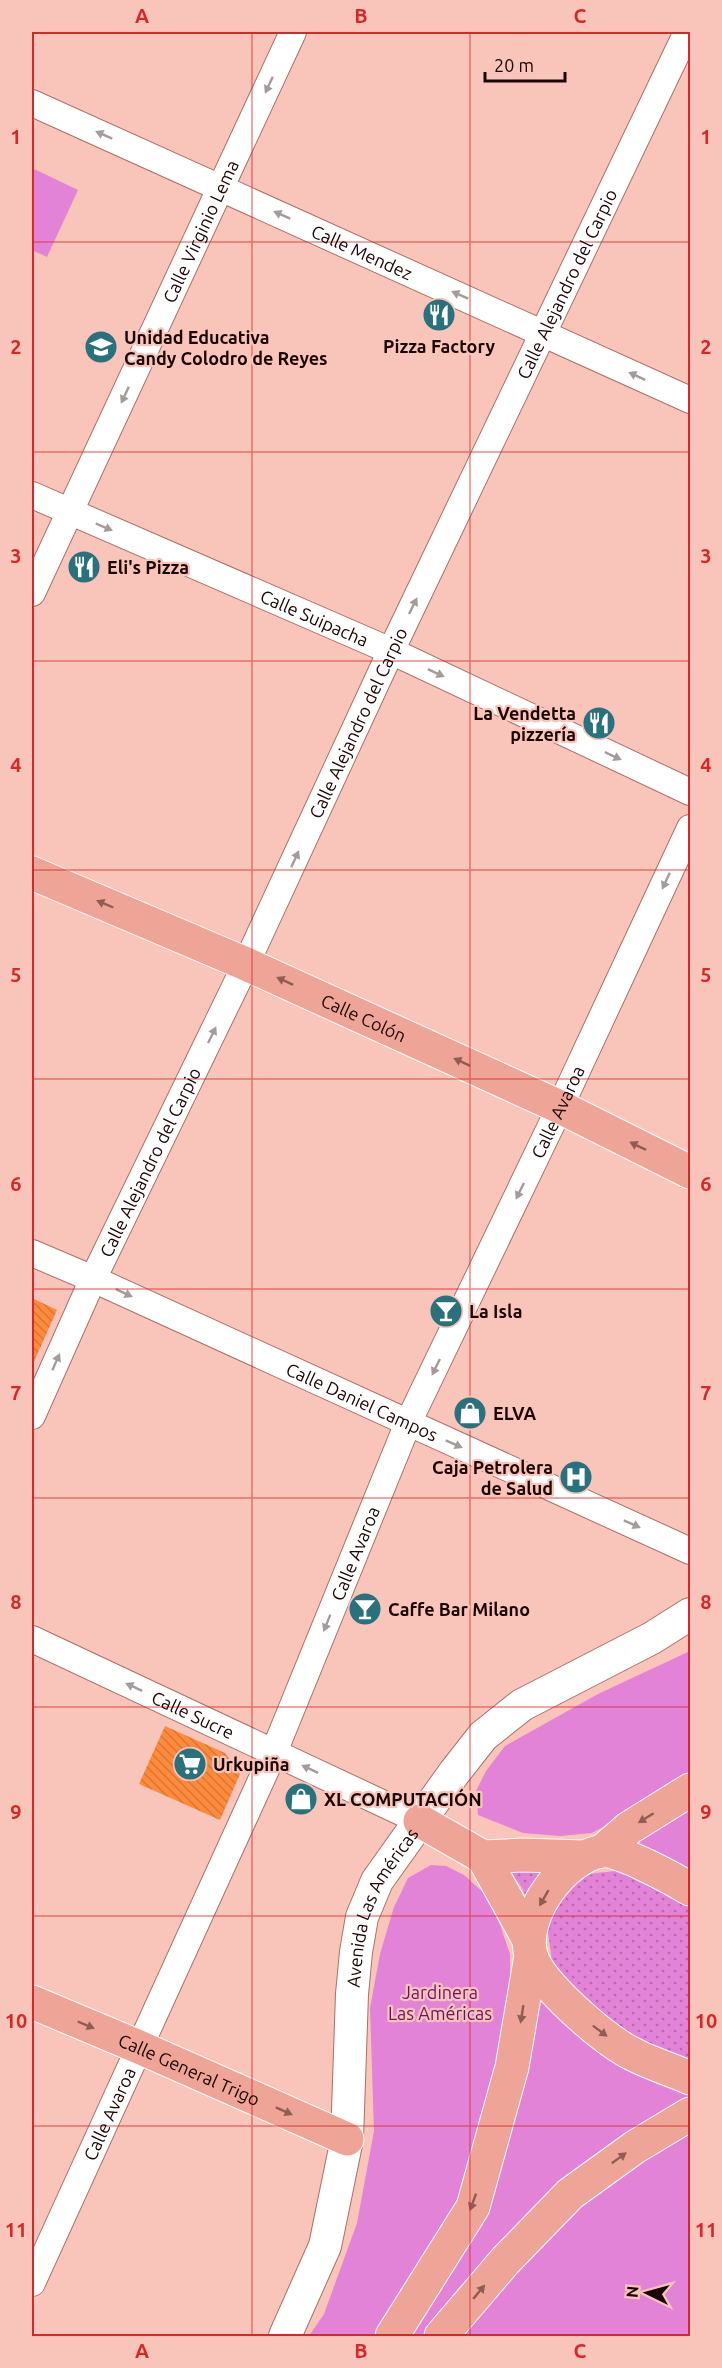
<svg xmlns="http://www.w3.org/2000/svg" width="722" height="2368" font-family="Ubuntu,sans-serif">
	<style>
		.grass { fill: url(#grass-dots) }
		.green { fill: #e283d8 }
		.building { fill: url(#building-back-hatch) }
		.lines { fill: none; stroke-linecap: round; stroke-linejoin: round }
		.minor-casing { stroke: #ab7065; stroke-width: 28 }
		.tertiary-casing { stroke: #ab7065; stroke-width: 34 }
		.primary-casing { stroke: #fff; stroke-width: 35 }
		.minor { stroke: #fff; stroke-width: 26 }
		.tertiary { stroke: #fff; stroke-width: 32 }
		.primary { stroke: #efa498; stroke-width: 33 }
		.oneway { fill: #a49b9b }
		.oneway2 { fill: #905d55 }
		.grid { fill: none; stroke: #d62828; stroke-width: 1.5; stroke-opacity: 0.55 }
		.labels { text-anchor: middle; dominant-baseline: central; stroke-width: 4.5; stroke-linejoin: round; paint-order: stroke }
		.street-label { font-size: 18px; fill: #1b0604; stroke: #f9c5ba }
		.poi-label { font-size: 18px; font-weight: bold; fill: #1b0604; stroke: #f9c5ba; text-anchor: start }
		.park-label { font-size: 18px; fill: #6c1066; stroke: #f9c5ba }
		.neatline { fill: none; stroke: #d62828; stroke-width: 2 }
		.grid-label { font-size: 20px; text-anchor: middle; font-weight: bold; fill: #d62828 }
	</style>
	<defs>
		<pattern id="grass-dots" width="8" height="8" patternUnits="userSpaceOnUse" patternTransform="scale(1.5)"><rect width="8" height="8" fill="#e283d8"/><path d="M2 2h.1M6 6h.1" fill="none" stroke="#b669ad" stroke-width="1.8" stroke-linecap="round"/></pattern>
		<pattern id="building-back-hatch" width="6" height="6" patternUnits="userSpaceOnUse" patternTransform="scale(1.5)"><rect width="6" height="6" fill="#fe8a3d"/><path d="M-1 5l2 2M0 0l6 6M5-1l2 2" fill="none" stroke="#d97634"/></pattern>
	</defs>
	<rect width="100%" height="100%" fill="#f9c5ba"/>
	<g class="grass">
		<polygon points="555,1866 530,1906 522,1888 508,1868"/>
		<polygon points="616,1871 634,1876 690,1903 690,2061 635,2043 578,1997 552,1961 547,1926 560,1897 574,1880 595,1873"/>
	</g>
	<g class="green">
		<polygon points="32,168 78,190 47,257 32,250"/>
		<polygon points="690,1651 690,1776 671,1790 592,1833 560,1836 523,1833 478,1815 476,1791 486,1771 505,1746 598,1694"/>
		<polygon points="690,1808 690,1874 637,1844 637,1837"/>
		<polygon points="431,1865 446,1866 464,1875 485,1894 498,1919 510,1954 510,1997 498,2067 459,2207 374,2336 309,2336 324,2314 357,2223 374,2131 370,2008 380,1954 394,1907 408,1878"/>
		<polygon points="550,2001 590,2042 657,2084 690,2096 690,2101 570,2175 518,2223 428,2336 405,2336 483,2211 533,2002"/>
		<polygon points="690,2133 690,2336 456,2336 547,2233 614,2176"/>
	</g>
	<g class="building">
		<polygon points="32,1298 57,1310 32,1366"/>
		<polygon points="165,1726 225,1753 240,1774 220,1820 139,1784"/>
	</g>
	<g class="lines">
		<defs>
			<g id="minor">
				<path id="s1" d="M 32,103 L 690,400"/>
				<path id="s2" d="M 32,495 L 391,651 L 690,792"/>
				<path id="s3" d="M 32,593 L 293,32"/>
				<path id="s4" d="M 32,1253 L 93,1279 L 690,1551"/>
				<path id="s5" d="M 32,1416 L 93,1279 L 246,964 L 391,651 L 687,32"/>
				<path id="s6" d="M 32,1639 L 420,1821"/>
				<path id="s7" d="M 32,2283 L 274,1752 L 408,1423 L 560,1107 L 690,828"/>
			</g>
			<g id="tertiary">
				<path id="s8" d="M 285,2336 L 325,2246 L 347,2139 L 352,1994 L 356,1952 L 362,1917 L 377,1881 L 454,1773 L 483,1736 L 522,1705 L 652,1638 L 690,1614"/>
			</g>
			<g id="primary">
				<path id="s9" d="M 32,873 L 246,964 L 560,1107 L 690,1172"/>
				<polyline points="420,1821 483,1857 528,1938"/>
				<polyline points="604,1850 629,1828 690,1790"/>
				<polyline points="483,1857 523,1855 584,1857"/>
				<path d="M 690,1889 C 675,1880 619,1849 603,1851 C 564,1856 520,1916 531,1955 C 539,1984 601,2036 627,2051 C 646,2062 670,2069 690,2078"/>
				<path id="s10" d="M 32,2002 L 139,2047 L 347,2139"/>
				<polyline points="392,2336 473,2207 512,2067 531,1956"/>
				<polyline points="441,2336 505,2261 570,2194 635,2147 690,2114"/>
			</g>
		</defs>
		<use href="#minor" class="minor-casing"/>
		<use href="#tertiary" class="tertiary-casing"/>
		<use href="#primary" class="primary-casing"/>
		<use href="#minor" class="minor"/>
		<use href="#tertiary" class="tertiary"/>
		<use href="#primary" class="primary"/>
	</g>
	<defs><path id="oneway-solid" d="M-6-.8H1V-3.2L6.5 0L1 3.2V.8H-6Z" transform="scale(1.5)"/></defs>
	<g class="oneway">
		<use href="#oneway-solid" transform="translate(269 85) rotate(115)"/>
		<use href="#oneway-solid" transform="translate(104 135) rotate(-156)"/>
		<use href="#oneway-solid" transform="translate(282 215) rotate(-156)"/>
		<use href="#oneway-solid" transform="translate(460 295) rotate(-156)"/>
		<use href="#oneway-solid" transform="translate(637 376) rotate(-155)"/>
		<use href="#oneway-solid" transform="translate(125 395) rotate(115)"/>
		<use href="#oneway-solid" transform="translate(104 527) rotate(23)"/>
		<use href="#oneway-solid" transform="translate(413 606) rotate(-64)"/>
		<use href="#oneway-solid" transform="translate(436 673) rotate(25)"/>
		<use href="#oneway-solid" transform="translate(613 756) rotate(25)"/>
		<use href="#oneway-solid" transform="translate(295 859) rotate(-65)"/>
		<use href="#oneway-solid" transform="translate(666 881) rotate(115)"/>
		<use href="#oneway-solid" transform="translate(212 1035) rotate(-64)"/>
		<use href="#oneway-solid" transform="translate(520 1191) rotate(116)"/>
		<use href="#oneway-solid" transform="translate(124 1293) rotate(25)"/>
		<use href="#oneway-solid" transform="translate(56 1362) rotate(-66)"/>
		<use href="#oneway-solid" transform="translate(436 1367) rotate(116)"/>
		<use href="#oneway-solid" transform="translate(454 1444) rotate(24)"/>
		<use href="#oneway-solid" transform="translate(632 1524) rotate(24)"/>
		<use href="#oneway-solid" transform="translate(327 1623) rotate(112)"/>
		<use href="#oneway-solid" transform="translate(134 1687) rotate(-155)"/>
		<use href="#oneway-solid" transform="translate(310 1769) rotate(-155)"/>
	</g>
	<g class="oneway2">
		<use href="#oneway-solid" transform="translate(105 904) rotate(-157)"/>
		<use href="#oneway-solid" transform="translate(285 981) rotate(-155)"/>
		<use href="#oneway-solid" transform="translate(462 1062) rotate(-155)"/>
		<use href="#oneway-solid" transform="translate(638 1146) rotate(-154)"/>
		<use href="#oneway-solid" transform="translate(646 1818) rotate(148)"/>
		<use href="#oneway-solid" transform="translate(544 1898) rotate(120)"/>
		<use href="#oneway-solid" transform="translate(522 2014) rotate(99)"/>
		<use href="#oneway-solid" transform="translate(86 2025) rotate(23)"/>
		<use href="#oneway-solid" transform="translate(600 2031) rotate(37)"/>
		<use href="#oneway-solid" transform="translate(284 2111) rotate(24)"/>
		<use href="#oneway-solid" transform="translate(619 2158) rotate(-36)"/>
		<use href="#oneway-solid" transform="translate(473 2202) rotate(110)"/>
		<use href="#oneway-solid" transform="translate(479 2292) rotate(-50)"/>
	</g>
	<path class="grid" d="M 252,32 L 252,2336M 470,32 L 470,2336M 32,242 L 690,242M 32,452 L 690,452M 32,661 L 690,661M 32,870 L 690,870M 32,1079 L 690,1079M 32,1289 L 690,1289M 32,1498 L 690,1498M 32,1707 L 690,1707M 32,1916 L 690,1916M 32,2126 L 690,2126"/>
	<defs>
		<symbol id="restaurant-disc" viewBox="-11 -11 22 22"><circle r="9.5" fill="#29717d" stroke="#f9c5ba"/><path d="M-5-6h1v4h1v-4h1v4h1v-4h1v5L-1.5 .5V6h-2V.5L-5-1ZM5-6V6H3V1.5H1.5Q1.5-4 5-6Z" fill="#fff"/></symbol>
		<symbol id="school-disc" viewBox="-11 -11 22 22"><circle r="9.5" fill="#29717d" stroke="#f9c5ba"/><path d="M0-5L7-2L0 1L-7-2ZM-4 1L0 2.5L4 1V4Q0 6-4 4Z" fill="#fff"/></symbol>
		<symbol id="bar-disc" viewBox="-11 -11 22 22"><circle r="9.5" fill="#29717d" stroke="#f9c5ba"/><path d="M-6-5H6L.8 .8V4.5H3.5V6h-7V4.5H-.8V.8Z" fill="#fff"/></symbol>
		<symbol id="shop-disc" viewBox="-11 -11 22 22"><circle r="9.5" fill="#29717d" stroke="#f9c5ba"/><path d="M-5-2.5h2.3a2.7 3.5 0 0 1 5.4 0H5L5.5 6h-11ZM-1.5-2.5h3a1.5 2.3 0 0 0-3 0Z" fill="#fff"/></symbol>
		<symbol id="hospital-disc" viewBox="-11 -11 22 22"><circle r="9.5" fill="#29717d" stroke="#f9c5ba"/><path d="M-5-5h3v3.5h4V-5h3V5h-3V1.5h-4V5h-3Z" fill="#fff"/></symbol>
		<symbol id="supermarket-disc" viewBox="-11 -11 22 22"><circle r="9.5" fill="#29717d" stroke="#f9c5ba"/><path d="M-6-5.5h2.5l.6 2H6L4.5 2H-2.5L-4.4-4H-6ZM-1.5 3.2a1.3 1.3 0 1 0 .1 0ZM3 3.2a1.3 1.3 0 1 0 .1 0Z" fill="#fff"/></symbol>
	</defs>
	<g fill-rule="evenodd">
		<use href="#restaurant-disc" x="420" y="296" width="38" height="38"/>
		<use href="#school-disc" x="82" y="328" width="38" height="38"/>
		<use href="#restaurant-disc" x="65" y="548" width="38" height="38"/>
		<use href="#restaurant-disc" x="580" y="704" width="38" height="38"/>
		<use href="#bar-disc" x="427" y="1292" width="38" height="38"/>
		<use href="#shop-disc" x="451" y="1394" width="38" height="38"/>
		<use href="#hospital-disc" x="557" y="1458" width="38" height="38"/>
		<use href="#bar-disc" x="346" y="1590" width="38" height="38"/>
		<use href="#supermarket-disc" x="171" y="1745" width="38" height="38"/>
		<use href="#shop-disc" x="282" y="1780" width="38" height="38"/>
	</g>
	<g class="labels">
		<g class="street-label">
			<text stroke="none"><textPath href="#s3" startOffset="399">Calle Virginio Lema</textPath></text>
			<text stroke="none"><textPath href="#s1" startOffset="362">Calle Mendez</textPath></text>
			<text stroke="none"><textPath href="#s5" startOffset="1252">Calle Alejandro del Carpio</textPath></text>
			<text stroke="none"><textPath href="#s2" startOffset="308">Calle Suipacha</textPath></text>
			<text stroke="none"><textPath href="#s5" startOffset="766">Calle Alejandro del Carpio</textPath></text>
			<text stroke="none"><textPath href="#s9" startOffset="362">Calle Colón</textPath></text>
			<text stroke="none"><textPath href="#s7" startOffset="1284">Calle Avaroa</textPath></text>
			<text stroke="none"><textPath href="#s5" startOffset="280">Calle Alejandro del Carpio</textPath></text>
			<text stroke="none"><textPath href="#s4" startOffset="362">Calle Daniel Campos</textPath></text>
			<text stroke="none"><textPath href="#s7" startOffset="798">Calle Avaroa</textPath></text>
			<text stroke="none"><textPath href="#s6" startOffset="178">Calle Sucre</textPath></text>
			<text stroke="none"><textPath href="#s8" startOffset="446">Avenida Las Américas</textPath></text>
			<text stroke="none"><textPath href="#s10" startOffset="171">Calle General Trigo</textPath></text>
			<text stroke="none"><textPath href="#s7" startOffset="186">Calle Avaroa</textPath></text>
		</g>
		<g class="poi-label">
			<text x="124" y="337">Unidad Educativa<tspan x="124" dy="21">Candy Colodro de Reyes</tspan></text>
			<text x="439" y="346" text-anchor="middle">Pizza Factory</text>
			<text x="107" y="567">Eli's Pizza</text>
			<text x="576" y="713" text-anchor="end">La Vendetta<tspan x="576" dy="21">pizzería</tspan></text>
			<text x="469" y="1311">La Isla</text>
			<text x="493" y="1413">ELVA</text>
			<text x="553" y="1467" text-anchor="end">Caja Petrolera<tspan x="553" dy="21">de Salud</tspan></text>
			<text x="388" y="1609">Caffe Bar Milano</text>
			<text x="213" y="1764">Urkupiña</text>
			<text x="324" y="1799">XL COMPUTACIÓN</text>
		</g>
		<g class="park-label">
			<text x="440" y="1992">Jardinera<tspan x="440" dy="21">Las Américas</tspan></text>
		</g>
	</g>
	<rect width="722" height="2368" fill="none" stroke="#f9c5ba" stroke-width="66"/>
	<g transform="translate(647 2293) rotate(275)" stroke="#f9c5ba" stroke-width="4.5" paint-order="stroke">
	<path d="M0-4.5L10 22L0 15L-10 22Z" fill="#1b0604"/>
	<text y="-9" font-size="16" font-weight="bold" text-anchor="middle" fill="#1b0604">N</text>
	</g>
	<path d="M485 72v9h80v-9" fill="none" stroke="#1b0604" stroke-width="3"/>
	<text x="494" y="72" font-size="18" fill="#1b0604" stroke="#f9c5ba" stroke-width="4.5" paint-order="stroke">20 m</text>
	<rect x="33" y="33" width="656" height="2302" class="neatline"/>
	<g class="grid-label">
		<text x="142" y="23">A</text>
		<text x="361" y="23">B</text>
		<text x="580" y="23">C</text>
		<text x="16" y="144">1</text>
		<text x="706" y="144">1</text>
		<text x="16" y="354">2</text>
		<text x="706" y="354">2</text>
		<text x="16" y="563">3</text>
		<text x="706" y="563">3</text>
		<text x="16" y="772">4</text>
		<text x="706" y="772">4</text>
		<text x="16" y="982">5</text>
		<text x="706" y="982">5</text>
		<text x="16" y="1191">6</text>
		<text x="706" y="1191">6</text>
		<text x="16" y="1400">7</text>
		<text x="706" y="1400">7</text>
		<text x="16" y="1609">8</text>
		<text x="706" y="1609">8</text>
		<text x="16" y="1819">9</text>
		<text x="706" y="1819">9</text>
		<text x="16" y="2028">10</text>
		<text x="706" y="2028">10</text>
		<text x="16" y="2237">11</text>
		<text x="706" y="2237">11</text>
		<text x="142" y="2358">A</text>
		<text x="361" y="2358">B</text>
		<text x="580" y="2358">C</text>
	</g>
</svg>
